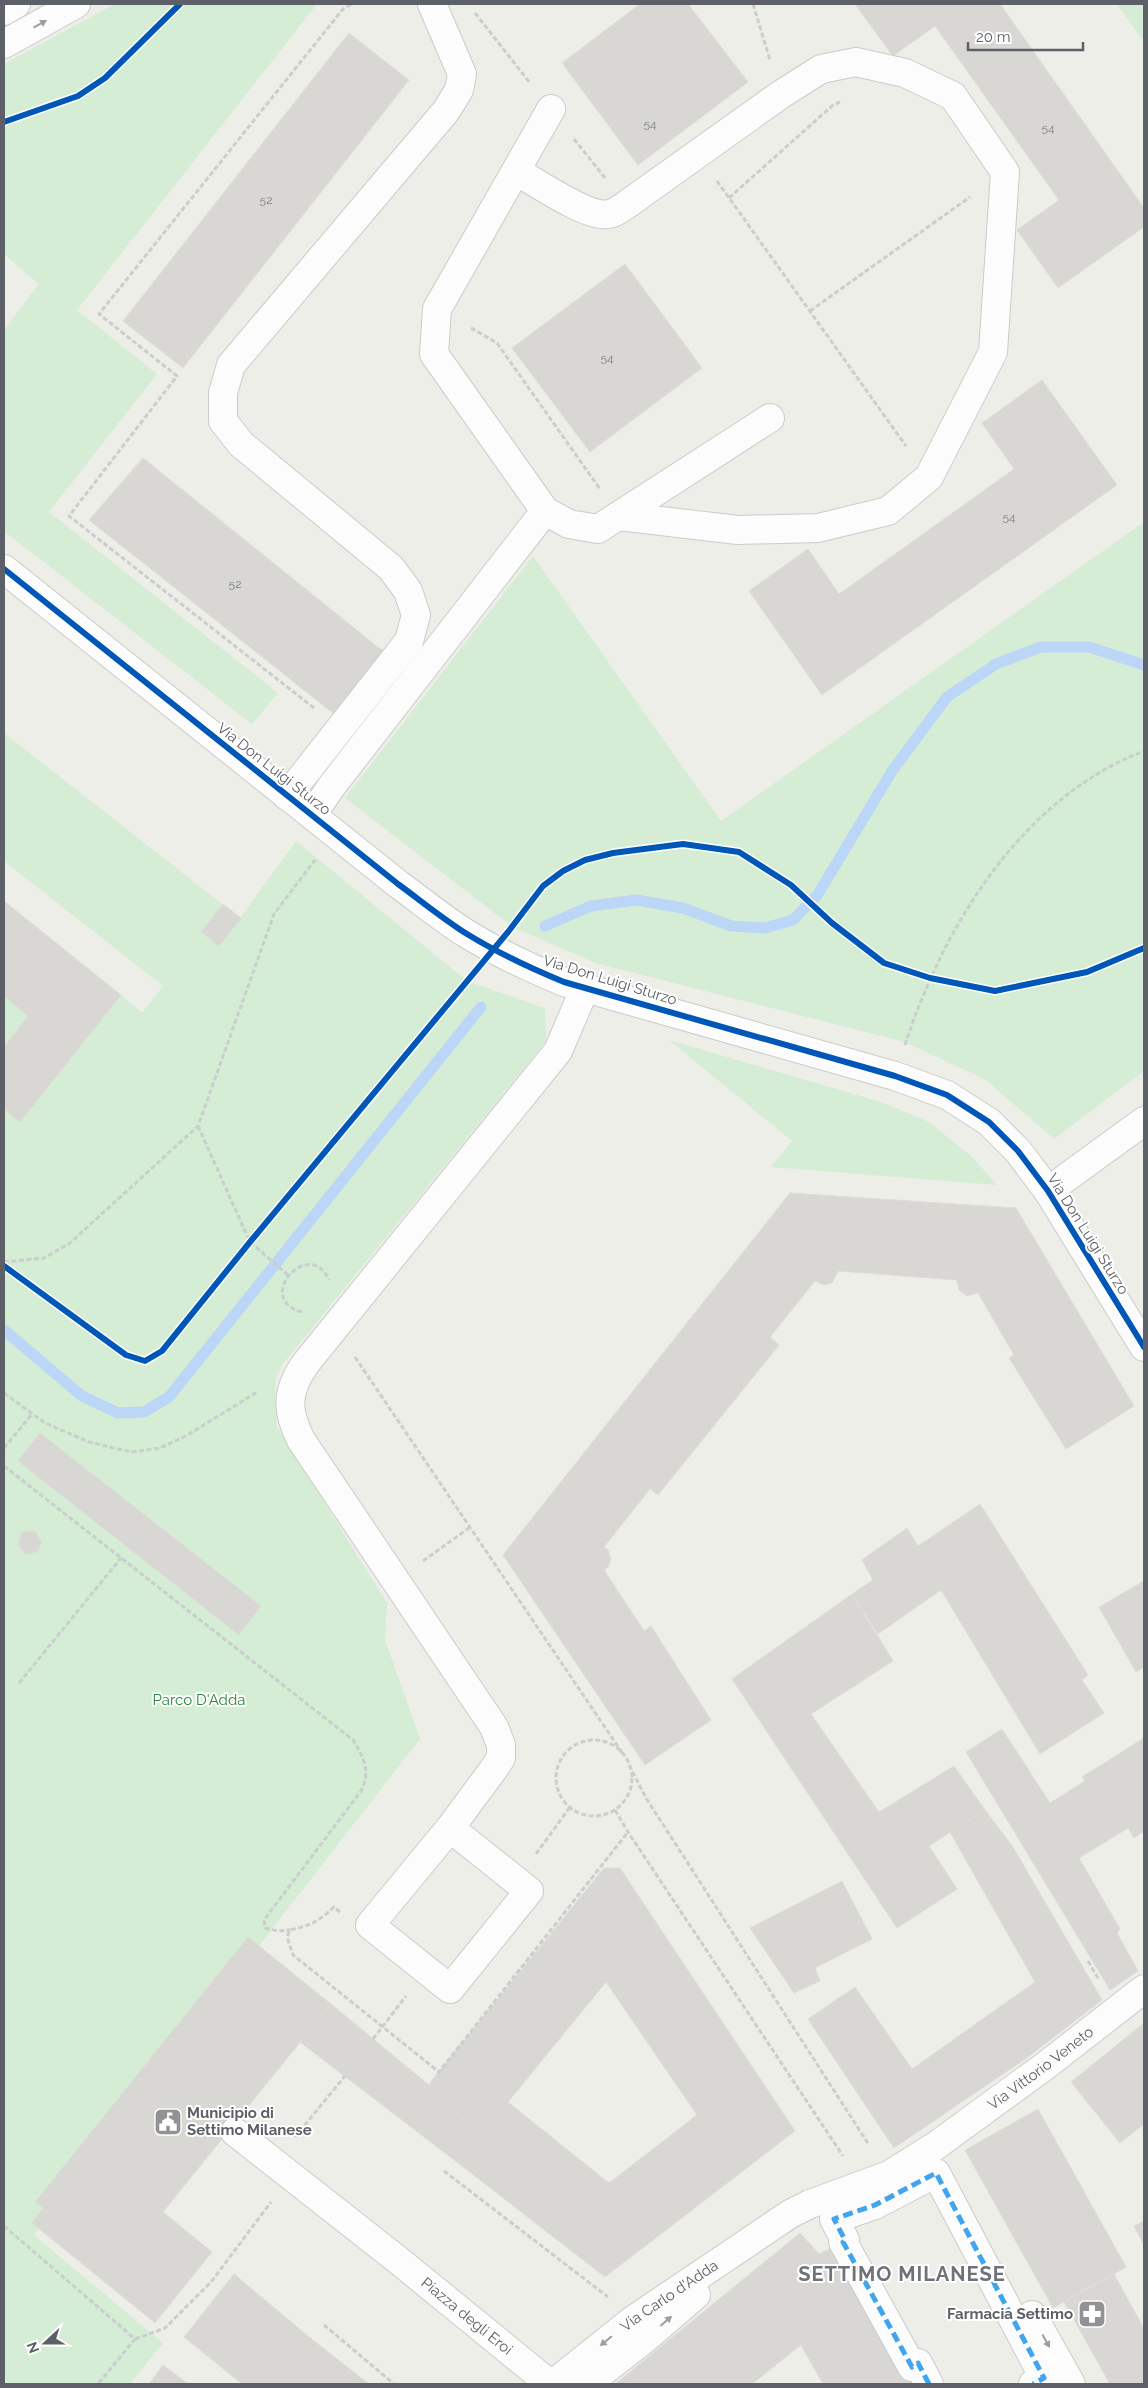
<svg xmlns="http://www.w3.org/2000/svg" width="1148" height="2388" font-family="Raleway,sans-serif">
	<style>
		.green { fill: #d5ecd5 }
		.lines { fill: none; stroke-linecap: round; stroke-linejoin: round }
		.stream { stroke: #bcd6f8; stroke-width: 11 }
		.building { fill: #d8d7d3; stroke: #deddd7; fill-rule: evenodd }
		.minor-casing { stroke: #cbccca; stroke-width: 30 }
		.path { stroke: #c9cfcc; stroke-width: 3; stroke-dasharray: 5 2.5; stroke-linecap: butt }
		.minor { stroke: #fcfcfc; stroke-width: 28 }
		.quiet { stroke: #40a5ee; stroke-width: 5; stroke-dasharray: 10 5; stroke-linecap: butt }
		.cycleway-casing { stroke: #fff; stroke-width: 9 }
		.cycleway { stroke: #0057b8; stroke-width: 6 }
		.oneway { fill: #9d9ea3 }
		.labels { text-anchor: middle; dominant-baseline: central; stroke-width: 4; stroke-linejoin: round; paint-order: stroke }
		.number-label { font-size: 12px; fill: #7c7e82 }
		.street-label { font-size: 15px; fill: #5d6067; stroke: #fff }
		.park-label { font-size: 15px; fill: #2d863f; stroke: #fff }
		.poi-label { font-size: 15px; font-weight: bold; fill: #5d6067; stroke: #fff; text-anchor: start }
		.district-label { font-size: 20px; font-weight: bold; letter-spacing: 1px; fill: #6e7279; stroke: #fff }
	</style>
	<rect width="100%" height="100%" fill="#eeeee8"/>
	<g class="green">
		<polygon points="115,4 317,4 77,310 157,374 49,512 278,693 252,724 4,531 4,330 39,284 4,254 4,64"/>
		<polygon points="1117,4 1144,4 1144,42"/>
		<polygon points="1144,522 1144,1071 1054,1139 986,1080 905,1042 595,963 513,927 345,798 533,556 721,821"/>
		<polygon points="4,733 240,918 296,841 467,981 545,1008 546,1041 282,1365 275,1381 277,1427 387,1603 385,1640 420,1739 34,2235 163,2343 130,2384 4,2384 4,1109 20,1121 121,995 142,1013 163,986 4,861"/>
		<polygon points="4,996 28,1016 4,1047"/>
		<polygon points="669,1040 881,1102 929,1122 972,1157 997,1185 771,1167 792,1141"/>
	</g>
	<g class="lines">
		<g class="stream">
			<polyline points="545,926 591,906 636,900 683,908 731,926 765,928 793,920 818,894 892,771 947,697 996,664 1041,647 1089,647 1144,665"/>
			<polyline points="4,1330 82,1396 118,1413 144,1412 169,1397 481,1007"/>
		</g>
	</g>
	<g class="building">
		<polygon points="640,4 688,4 748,82 638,165 562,63"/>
		<polygon points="855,4 1000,4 1144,208 1144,227 1058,288 1017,230 1059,200 935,26 893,56"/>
		<polygon points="349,33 409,80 183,368 123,321"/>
		<polygon points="625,264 702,368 590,452 512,348"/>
		<polygon points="1042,380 1117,485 822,695 749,591 808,549 839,594 1014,469 982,423"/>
		<polygon points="143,458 379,648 389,652 338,717 89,520"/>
		<polygon points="4,901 121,995 20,1122 4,1109 4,1047 28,1016 4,996"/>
		<polygon points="223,904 241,918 219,946 201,932"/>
		<polygon points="790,1193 1016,1208 1134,1406 1066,1449 1009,1358 1014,1355 978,1293 967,1296 959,1290 957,1280 838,1271 832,1283 824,1285 815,1281 770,1337 779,1345 658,1495 650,1489 604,1547 608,1550 611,1559 608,1567 604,1570 644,1631 651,1626 711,1720 645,1765 503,1555"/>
		<polygon points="40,1433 261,1606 239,1635 18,1461"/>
		<polygon points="980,1504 1088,1675 1082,1680 1104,1713 1040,1754 941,1590 878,1634 852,1594 873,1580 862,1560 907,1528 918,1546"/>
		<polygon points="35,1531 42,1542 37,1552 25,1554 18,1544 22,1532"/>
		<polygon points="1144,1581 1144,1667 1136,1672 1099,1607"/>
		<polygon points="852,1594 893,1661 811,1714 879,1812 954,1766 985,1810 929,1846 957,1889 897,1928 732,1679"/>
		<polygon points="1002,1729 1050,1803 1085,1781 1082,1777 1144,1738 1144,1831 1134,1838 1128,1828 1079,1858 1120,1929 1117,1933 1138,1971 1110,1990 966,1752"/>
		<polygon points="985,1810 1013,1847 1102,2000 1028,2057 894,2148 808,2019 855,1987 912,2069 1035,1982 950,1832"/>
		<path d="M 604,1868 L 620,1868 L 795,2131 L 605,2277 L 462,2166 L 483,2135 L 437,2097 L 443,2087 L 433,2079 ZM 606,1982 L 697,2115 L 609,2183 L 508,2102 Z"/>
		<polygon points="842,1881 872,1939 815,1968 820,1981 794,1993 750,1928"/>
		<polygon points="248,1937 331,2004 163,2212 212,2252 155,2323 32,2223 43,2208 35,2202"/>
		<polygon points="331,2004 429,2085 433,2079 443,2087 437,2097 483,2135 462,2166 300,2042"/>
		<polygon points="1144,2023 1144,2124 1120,2143 1071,2082"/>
		<polygon points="1038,2109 1126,2267 1053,2308 965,2150"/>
		<polygon points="1144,2221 1144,2245 1134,2226"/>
		<polygon points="800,2233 819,2254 843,2242 912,2367 889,2384 823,2384 801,2345 752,2384 615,2384"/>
		<polygon points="234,2274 308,2336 369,2384 242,2384 184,2337"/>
		<polygon points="1114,2274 1144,2329 1144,2384 1110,2384 1064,2302"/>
		<polygon points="163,2365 188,2384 149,2384"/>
		<polygon points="912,2367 929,2384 889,2384"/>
	</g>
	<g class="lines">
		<defs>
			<g id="minor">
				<polyline points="4,11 16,4"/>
				<polyline points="4,44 76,4"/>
				<polyline points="551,109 437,309 434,354 545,511 569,524 598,529 770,418"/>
				<path d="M 516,171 C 534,181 589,219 609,214 C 615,213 621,208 626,205 L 780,95 L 821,69 L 856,62 L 905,73 L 953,96 L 1005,172 L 993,352 L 929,477 L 888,511 L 818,528 L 738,530 L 619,516"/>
				<path d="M 4,569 L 398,884 C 420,900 443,919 467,934 C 498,953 530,968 564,982 L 895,1076 L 947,1095 L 989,1122 L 1018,1151 L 1048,1191 L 1144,1347"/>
				<polyline points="287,796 409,641 416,615 408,591 391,568 241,444 223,421 223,393 231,365 446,111 459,90 462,74 432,4"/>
				<polyline points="312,815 331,787 545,511"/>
				<polyline points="1048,1191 1144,1121"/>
				<path d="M 450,1828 L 529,1891 L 450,1989 L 370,1925 L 450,1828 L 493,1770 L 501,1758 L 501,1745 L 494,1727 L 301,1440 C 286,1410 286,1391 306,1363 L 558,1051 L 585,988"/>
				<path id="s1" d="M 235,2132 L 398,2260 L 550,2384"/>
				<polyline points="1032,2315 1071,2384"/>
				<path id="s2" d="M 553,2384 L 633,2320 L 790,2214 L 810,2204 L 889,2175 L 934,2147 L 1045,2066 L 1144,1989"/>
				<polyline points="587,2384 646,2338 696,2295"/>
				<polyline points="929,2384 918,2363 912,2367 843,2242 845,2240 834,2219 875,2205 936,2173 1044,2378 1033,2384"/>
			</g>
		</defs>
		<use href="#minor" class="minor-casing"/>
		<g class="path">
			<polyline points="753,4 770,60"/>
			<polyline points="475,13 530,83"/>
			<polyline points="574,139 606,179"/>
			<polyline points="717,181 906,446"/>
			<polyline points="729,198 833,105 840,102"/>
			<polyline points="810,311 970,197"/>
			<polyline points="471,328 497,343 600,489"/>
			<polyline points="314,708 69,516 177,376 99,314 343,9 352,4"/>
			<path d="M 905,1045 C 944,925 1022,798 1144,751"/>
			<polyline points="198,1126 250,1242 288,1275"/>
			<polyline points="4,1262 44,1258 70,1243 198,1126 274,914 315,860"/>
			<path d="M 302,1312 C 253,1299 309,1236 329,1280"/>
			<polyline points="355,1357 623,1754"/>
			<polyline points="4,1393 45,1423 89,1442 131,1452 160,1448 186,1436 257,1392"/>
			<polyline points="4,1448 32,1414"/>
			<path d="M 4,1466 L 353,1740 C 364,1758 371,1772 361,1791 L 264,1920 L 265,1928 L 278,1931 L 290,1930"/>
			<polyline points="423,1561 469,1528"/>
			<polyline points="19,1683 121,1558"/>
			<circle cx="594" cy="1778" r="38"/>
			<polyline points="629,1765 646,1798 869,2145"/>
			<polyline points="615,1810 628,1832 843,2156"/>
			<polyline points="536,1854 570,1807"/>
			<path d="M 340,1912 L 334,1907 C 318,1922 311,1925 290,1930 L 287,1937 L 293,1955 L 439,2072 L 628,1832"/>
			<polyline points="1088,1961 1099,1980"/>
			<polyline points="373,2039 406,1996"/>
			<polyline points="295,2137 345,2076"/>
			<polyline points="444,2171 608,2297"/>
			<polyline points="4,2226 135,2339 98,2384"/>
			<polyline points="324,2325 394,2384"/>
			<polyline points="135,2339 165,2328 211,2282 271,2202"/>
		</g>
		<use href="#minor" class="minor"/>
		<polyline class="quiet" points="929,2384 918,2363 912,2367 843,2242 845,2240 834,2219 875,2205 936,2173 1044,2378 1033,2384"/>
		<defs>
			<g id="cycleway">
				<polyline points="4,122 78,96 105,78 180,4"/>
				<path d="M 4,569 L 398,884 C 420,900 443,919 467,934 C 498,953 530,968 564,982 L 895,1076 L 947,1095 L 989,1122 L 1018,1151 L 1048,1191 L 1144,1347"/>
				<polyline points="4,1266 126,1355 145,1361 162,1351 250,1242 508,932 543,886 563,871 585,860 613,853 683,844 739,852 791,885 832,923 884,963 930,978 995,991 1087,972 1144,948"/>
			</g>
		</defs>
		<use href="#cycleway" class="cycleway-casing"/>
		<use href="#cycleway" class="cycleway"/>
	</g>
	<defs><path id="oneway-solid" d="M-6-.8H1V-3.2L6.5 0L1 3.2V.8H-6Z" transform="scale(1.25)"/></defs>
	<g class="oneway">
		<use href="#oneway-solid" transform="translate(40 24) rotate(-29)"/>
		<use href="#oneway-solid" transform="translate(666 2321) rotate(-41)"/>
		<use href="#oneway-solid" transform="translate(606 2341) rotate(141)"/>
		<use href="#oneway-solid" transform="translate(1046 2341) rotate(61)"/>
	</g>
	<defs>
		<symbol id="civic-square" viewBox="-11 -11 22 22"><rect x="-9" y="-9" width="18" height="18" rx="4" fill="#909294" stroke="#fff"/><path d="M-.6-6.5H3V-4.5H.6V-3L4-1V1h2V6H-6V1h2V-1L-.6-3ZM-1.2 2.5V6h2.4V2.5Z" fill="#fff"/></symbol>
		<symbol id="pharmacy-square" viewBox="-11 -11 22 22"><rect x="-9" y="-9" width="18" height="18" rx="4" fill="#909294" stroke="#fff"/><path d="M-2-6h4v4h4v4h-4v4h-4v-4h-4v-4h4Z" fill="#fff"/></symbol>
	</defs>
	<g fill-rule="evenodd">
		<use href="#civic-square" x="152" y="2106" width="32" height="32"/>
		<use href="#pharmacy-square" x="1076" y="2298" width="32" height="32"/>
	</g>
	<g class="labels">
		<g class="number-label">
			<text x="650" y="124">54</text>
			<text x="1048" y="128">54</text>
			<text x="266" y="200">52</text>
			<text x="607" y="358">54</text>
			<text x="1009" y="517">54</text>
			<text x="235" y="584">52</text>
		</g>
		<g class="street-label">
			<text transform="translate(274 769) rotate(38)">Via Don Luigi Sturzo</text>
			<text transform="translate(610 980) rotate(17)">Via Don Luigi Sturzo</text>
			<text transform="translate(1088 1234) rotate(58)">Via Don Luigi Sturzo</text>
			<text stroke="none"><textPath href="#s2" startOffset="584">Via Vittorio Veneto</textPath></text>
			<text stroke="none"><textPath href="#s2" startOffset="146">Via Carlo d'Adda</textPath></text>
			<text stroke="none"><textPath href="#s1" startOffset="296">Piazza degli Eroi</textPath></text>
		</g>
		<g class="park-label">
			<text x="199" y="1700">Parco D'Adda</text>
		</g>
		<g class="poi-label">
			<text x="187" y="2113">Municipio di<tspan x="187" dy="17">Settimo Milanese</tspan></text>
			<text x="1073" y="2314" text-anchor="end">Farmacia Settimo</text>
		</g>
		<g class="district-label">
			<text x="902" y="2274">SETTIMO MILANESE</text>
		</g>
	</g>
	<rect width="1148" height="2388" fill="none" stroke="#5d6067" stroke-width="10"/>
	<g transform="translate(45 2343) rotate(249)" stroke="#ffffff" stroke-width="4" paint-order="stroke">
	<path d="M0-4L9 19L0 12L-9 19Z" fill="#5d6067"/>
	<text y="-8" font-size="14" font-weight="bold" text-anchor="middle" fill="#5d6067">N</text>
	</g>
	<path d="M968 42v8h115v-8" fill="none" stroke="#5d6067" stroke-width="2.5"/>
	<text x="976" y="42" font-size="15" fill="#5d6067" stroke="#ffffff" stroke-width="4" paint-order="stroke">20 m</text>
</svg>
